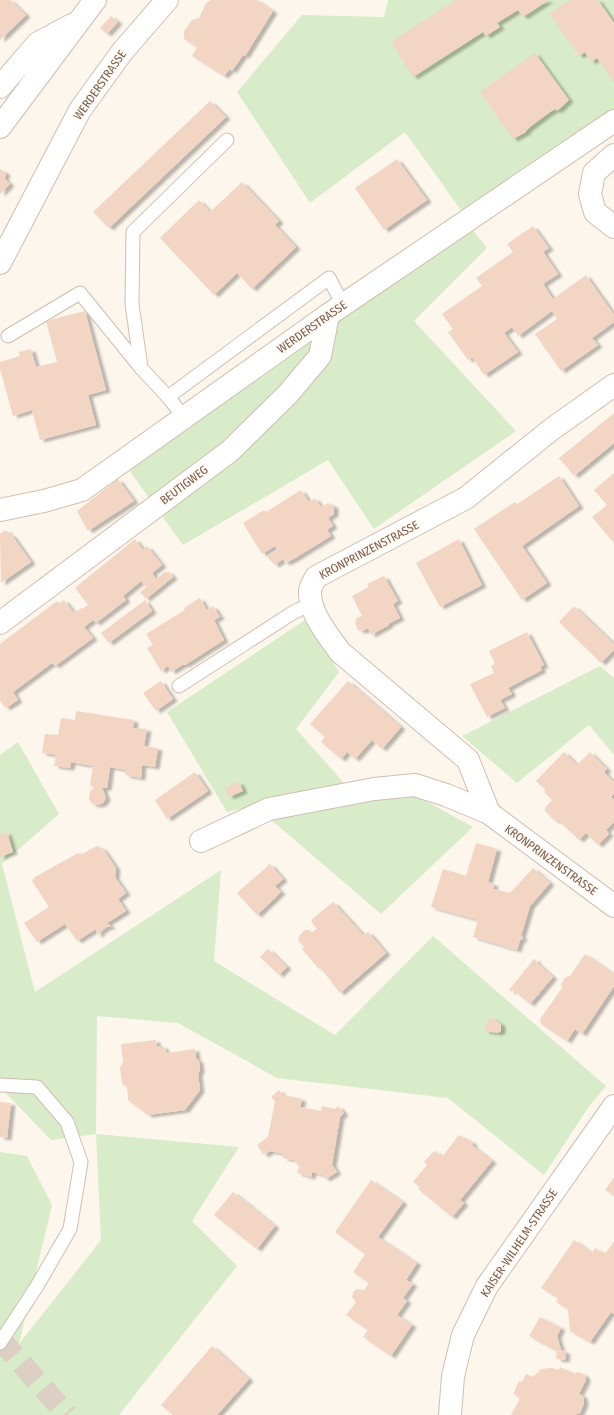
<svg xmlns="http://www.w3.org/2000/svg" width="614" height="1415" font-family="'Fira Sans Condensed',sans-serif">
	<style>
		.green { fill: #d8ecc9 }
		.building { fill: #f3d5c3; filter: url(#shadow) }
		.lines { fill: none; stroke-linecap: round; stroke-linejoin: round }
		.primary-tunnel { stroke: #dcd0c4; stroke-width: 22; stroke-dasharray: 22 11; stroke-linecap: butt }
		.lane-casing { stroke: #d1beb0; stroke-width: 15 }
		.street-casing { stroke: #d1beb0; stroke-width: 24 }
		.lane { stroke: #fff; stroke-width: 13 }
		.street { stroke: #fff; stroke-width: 22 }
		.labels { text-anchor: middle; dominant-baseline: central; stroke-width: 4; stroke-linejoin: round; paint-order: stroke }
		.street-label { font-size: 12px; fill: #7a5c4d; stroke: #fffaf3 }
	</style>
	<defs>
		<filter id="shadow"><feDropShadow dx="4.5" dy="2.5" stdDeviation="1" flood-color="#0004"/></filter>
	</defs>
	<rect width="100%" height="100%" fill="#fdf6ec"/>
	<g class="green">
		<polygon points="388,0 614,0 614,121 468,220 405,132 310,203 237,92 302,15 384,17"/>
		<polygon points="470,226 487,248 414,321 516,431 374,529 328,460 183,545 126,466"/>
		<polygon points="308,618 339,672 296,729 345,784 227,812 167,712"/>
		<polygon points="600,666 614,678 614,755 589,725 517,783 462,736"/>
		<polygon points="18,742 59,814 2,864 35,992 221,870 214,961 335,1035 433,936 606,1086 590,1105 544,1175 448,1098 277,1078 178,1023 97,1016 96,1134 239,1147 192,1221 237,1266 119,1415 0,1415 0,1152 27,1156 52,1205 19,1344 101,1240 96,1134 51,1140 0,1087 0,755"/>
		<polygon points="413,794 473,827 381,914 269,818"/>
	</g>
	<g class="building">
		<polygon points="0,0 10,0 26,15 0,40"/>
		<polygon points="211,0 257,0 273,11 245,56 243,55 232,71 230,69 224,76 192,56 197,47 184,39 184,31 192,20 199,18 206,3"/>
		<polygon points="456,0 549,0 523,17 518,10 497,23 500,27 486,36 483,32 413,77 391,42"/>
		<polygon points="570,0 598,0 614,23 614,83 597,58 591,62 585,52 579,56 550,14"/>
		<polygon points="111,16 118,22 107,34 100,28"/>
		<polygon points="535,53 569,100 557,111 556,109 550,112 530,127 526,131 526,132 513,139 480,92"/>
		<polygon points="210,101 226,117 109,228 93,212"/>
		<polygon points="397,159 427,200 384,230 355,188"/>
		<polygon points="0,169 6,173 4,178 10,184 0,194"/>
		<polygon points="242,182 279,221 275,225 296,247 252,289 237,273 214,295 160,238 199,200 210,212"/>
		<polygon points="533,226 549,248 543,252 558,274 543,284 553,299 586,275 614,315 614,322 592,338 598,345 561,371 535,334 557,319 552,311 518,336 512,327 504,333 518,352 484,375 472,357 468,360 448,332 453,329 442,314 482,286 476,278 513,252 507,244"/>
		<polygon points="85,311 106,390 88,395 96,425 40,440 32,410 13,416 0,369 0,362 20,356 19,352 31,349 36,367 57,362 46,321"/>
		<polygon points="614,413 614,443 574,476 561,460 558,459"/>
		<polygon points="614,473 614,543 592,517 607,505 594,490"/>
		<polygon points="559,476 579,506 522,546 547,583 522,600 474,529 515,502 516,505"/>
		<polygon points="118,479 134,501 88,531 77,511"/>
		<polygon points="301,490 309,502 315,498 321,507 328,503 334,506 334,514 328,518 333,526 327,530 331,536 292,560 285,563 283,559 275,565 268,558 269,555 277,549 275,546 262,554 243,523 264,510 266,512"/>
		<polygon points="6,530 10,535 11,534 31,562 1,583 0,534"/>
		<polygon points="135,539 143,550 147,546 162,565 152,573 156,579 165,572 169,572 173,577 146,599 140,592 146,587 141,581 123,596 126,600 96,623 93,620 84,627 93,638 55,666 52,663 13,692 18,700 6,708 0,701 0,644 57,601 59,603 64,600 74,613 81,608 82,609 88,605 75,588"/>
		<polygon points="459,539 482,585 440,607 416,563"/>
		<polygon points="384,576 398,601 393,604 400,618 388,624 389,625 371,635 368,628 363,631 358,630 355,623 357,618 362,616 352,596 369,587 367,584"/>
		<polygon points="200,598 207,610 213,606 220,617 214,620 224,640 185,665 184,664 171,672 168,666 161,671 147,648 153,645 146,634 185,610 184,608"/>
		<polygon points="145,600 152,611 109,643 101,633"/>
		<polygon points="574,606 614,644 614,650 601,663 559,622"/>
		<polygon points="527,632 544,665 540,667 542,670 508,688 512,694 500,700 505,708 487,717 470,684 494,673 491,666 495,664 489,651"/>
		<polygon points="161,681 173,699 156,711 143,693"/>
		<polygon points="348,681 401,727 382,749 372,740 355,759 347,752 341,759 321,742 325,737 310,724"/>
		<polygon points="76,711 134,720 133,728 147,729 144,746 158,748 155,767 142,765 141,778 125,775 126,770 110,767 107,788 103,788 103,790 106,798 103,803 98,805 92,804 89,799 90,792 94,787 90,786 93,766 71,762 70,768 54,766 56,755 42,753 45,734 58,735 61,718 75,720"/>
		<polygon points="564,752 577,765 590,752 607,769 604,772 614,782 614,794 611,797 614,800 614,822 606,830 609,834 598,845 586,833 579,840 558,820 555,821 545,811 545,808 552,800 544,792 546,790 536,781"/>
		<polygon points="195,772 208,791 167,819 155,800"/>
		<polygon points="239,782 243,791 229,797 225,788"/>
		<polygon points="7,832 13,852 0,857 0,835"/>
		<polygon points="476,843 497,849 488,882 494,884 493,889 510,893 533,868 550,883 530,906 521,936 523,937 522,940 520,940 517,950 473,937 478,920 431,907 443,869 466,876"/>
		<polygon points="97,846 103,849 116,868 115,877 126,893 118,899 126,911 107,923 111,926 110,927 107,927 100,932 99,935 97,935 96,929 77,941 65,924 37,942 24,923 49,907 32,881 35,877 78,853 82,854"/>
		<polygon points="270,864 283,879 275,886 281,892 257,915 237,893"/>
		<polygon points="333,902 363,935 368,932 386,953 340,993 320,967 319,969 302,949 304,947 298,940 299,936 305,930 310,930 312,933 317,928 314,926 311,920"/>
		<polygon points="268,949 287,967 279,975 260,957"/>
		<polygon points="585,954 614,974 614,986 582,1034 575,1029 567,1041 541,1024 540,1019 562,988 561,984 566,977 570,976"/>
		<polygon points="534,959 537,961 536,962 553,977 530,1004 513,990 512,992 509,990"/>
		<polygon points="491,1017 501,1024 501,1031 498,1033 485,1031 485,1025"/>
		<polygon points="156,1040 157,1047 163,1046 167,1053 195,1049 196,1058 199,1061 200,1070 198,1074 200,1090 185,1110 148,1115 128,1100 127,1087 122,1084 120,1068 123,1062 121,1044"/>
		<polygon points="279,1090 283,1095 302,1099 300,1107 321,1111 322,1106 335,1109 338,1106 344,1113 340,1117 332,1165 337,1172 326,1179 322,1175 312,1172 311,1177 297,1173 299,1167 294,1160 283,1158 284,1154 270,1151 264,1155 257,1145 268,1137 275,1101 271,1097"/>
		<polygon points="0,1102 11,1103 7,1138 0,1137"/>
		<polygon points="459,1135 472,1142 473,1146 492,1161 460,1200 464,1203 452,1217 418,1189 420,1187 413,1182 427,1165 424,1162 433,1152 435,1151 442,1157"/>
		<polygon points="614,1177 614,1195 605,1190"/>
		<polygon points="371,1180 403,1202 378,1237 417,1263 406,1280 413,1284 403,1298 407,1301 397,1315 412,1325 391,1356 363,1337 368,1330 346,1315 356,1302 352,1297 354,1291 356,1289 364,1290 369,1283 353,1272 365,1254 335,1232"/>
		<polygon points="233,1192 275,1226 257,1249 214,1215"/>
		<polygon points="574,1240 592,1253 595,1248 605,1254 614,1241 614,1314 611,1312 590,1342 570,1331 568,1309 556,1302 558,1298 541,1288"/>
		<polygon points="540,1317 561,1328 557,1336 561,1350 566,1352 565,1360 557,1359 556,1355 557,1351 529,1336"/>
		<polygon points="212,1346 249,1379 217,1415 173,1415 161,1405"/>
		<polygon points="560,1367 575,1374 578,1372 585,1375 586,1380 579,1394 583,1396 584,1403 580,1413 574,1415 511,1415 520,1398 513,1394 519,1381 522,1382 526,1374 533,1377 541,1369 552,1368 559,1370"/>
	</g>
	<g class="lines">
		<polyline class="primary-tunnel" points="0,1339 67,1415"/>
		<defs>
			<g id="lane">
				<polyline points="8,336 80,293 141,368"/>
				<polyline points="168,397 141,368 132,304 133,232 227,140"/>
				<polyline points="184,417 168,397 329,278 343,305"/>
				<polyline points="179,686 294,612 311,604"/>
				<polyline points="0,1085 37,1087 67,1122 81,1162 70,1229 37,1286 0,1343"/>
			</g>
			<g id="street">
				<polyline points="0,87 38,43 72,25"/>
				<polyline points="0,127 95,0"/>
				<polyline points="614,155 594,173 590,194 595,212 614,227"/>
				<polyline points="0,263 80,110 122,52 167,0"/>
				<path d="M 614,385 L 552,429 L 466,498 L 316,577 C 314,581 310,587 310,591 C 309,613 328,635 340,652 L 468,760 L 489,813 L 614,906"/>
				<polyline points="0,510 44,501 82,490 328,315 614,121"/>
				<polyline points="0,623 230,451 288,394 320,356 328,315"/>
				<polyline points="201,841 269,809 374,789 415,785 446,795 489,813"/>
				<polyline points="450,1415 453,1376 463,1335 487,1286 614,1106"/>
			</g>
		</defs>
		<use href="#lane" class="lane-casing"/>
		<use href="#street" class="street-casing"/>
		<use href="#lane" class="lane"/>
		<use href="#street" class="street"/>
	</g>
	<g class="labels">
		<g class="street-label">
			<text transform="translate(100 85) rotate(-55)">WERDERSTRASSE</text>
			<text transform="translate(312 327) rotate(-35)">WERDERSTRASSE</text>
			<text transform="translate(184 485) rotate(-37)">BEUTIGWEG</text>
			<text transform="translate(369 550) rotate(-28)">KRONPRINZENSTRASSE</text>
			<text transform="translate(551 860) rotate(36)">KRONPRINZENSTRASSE</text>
			<text transform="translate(519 1243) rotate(-56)">KAISER-WILHELM-STRASSE</text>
		</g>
	</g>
</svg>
